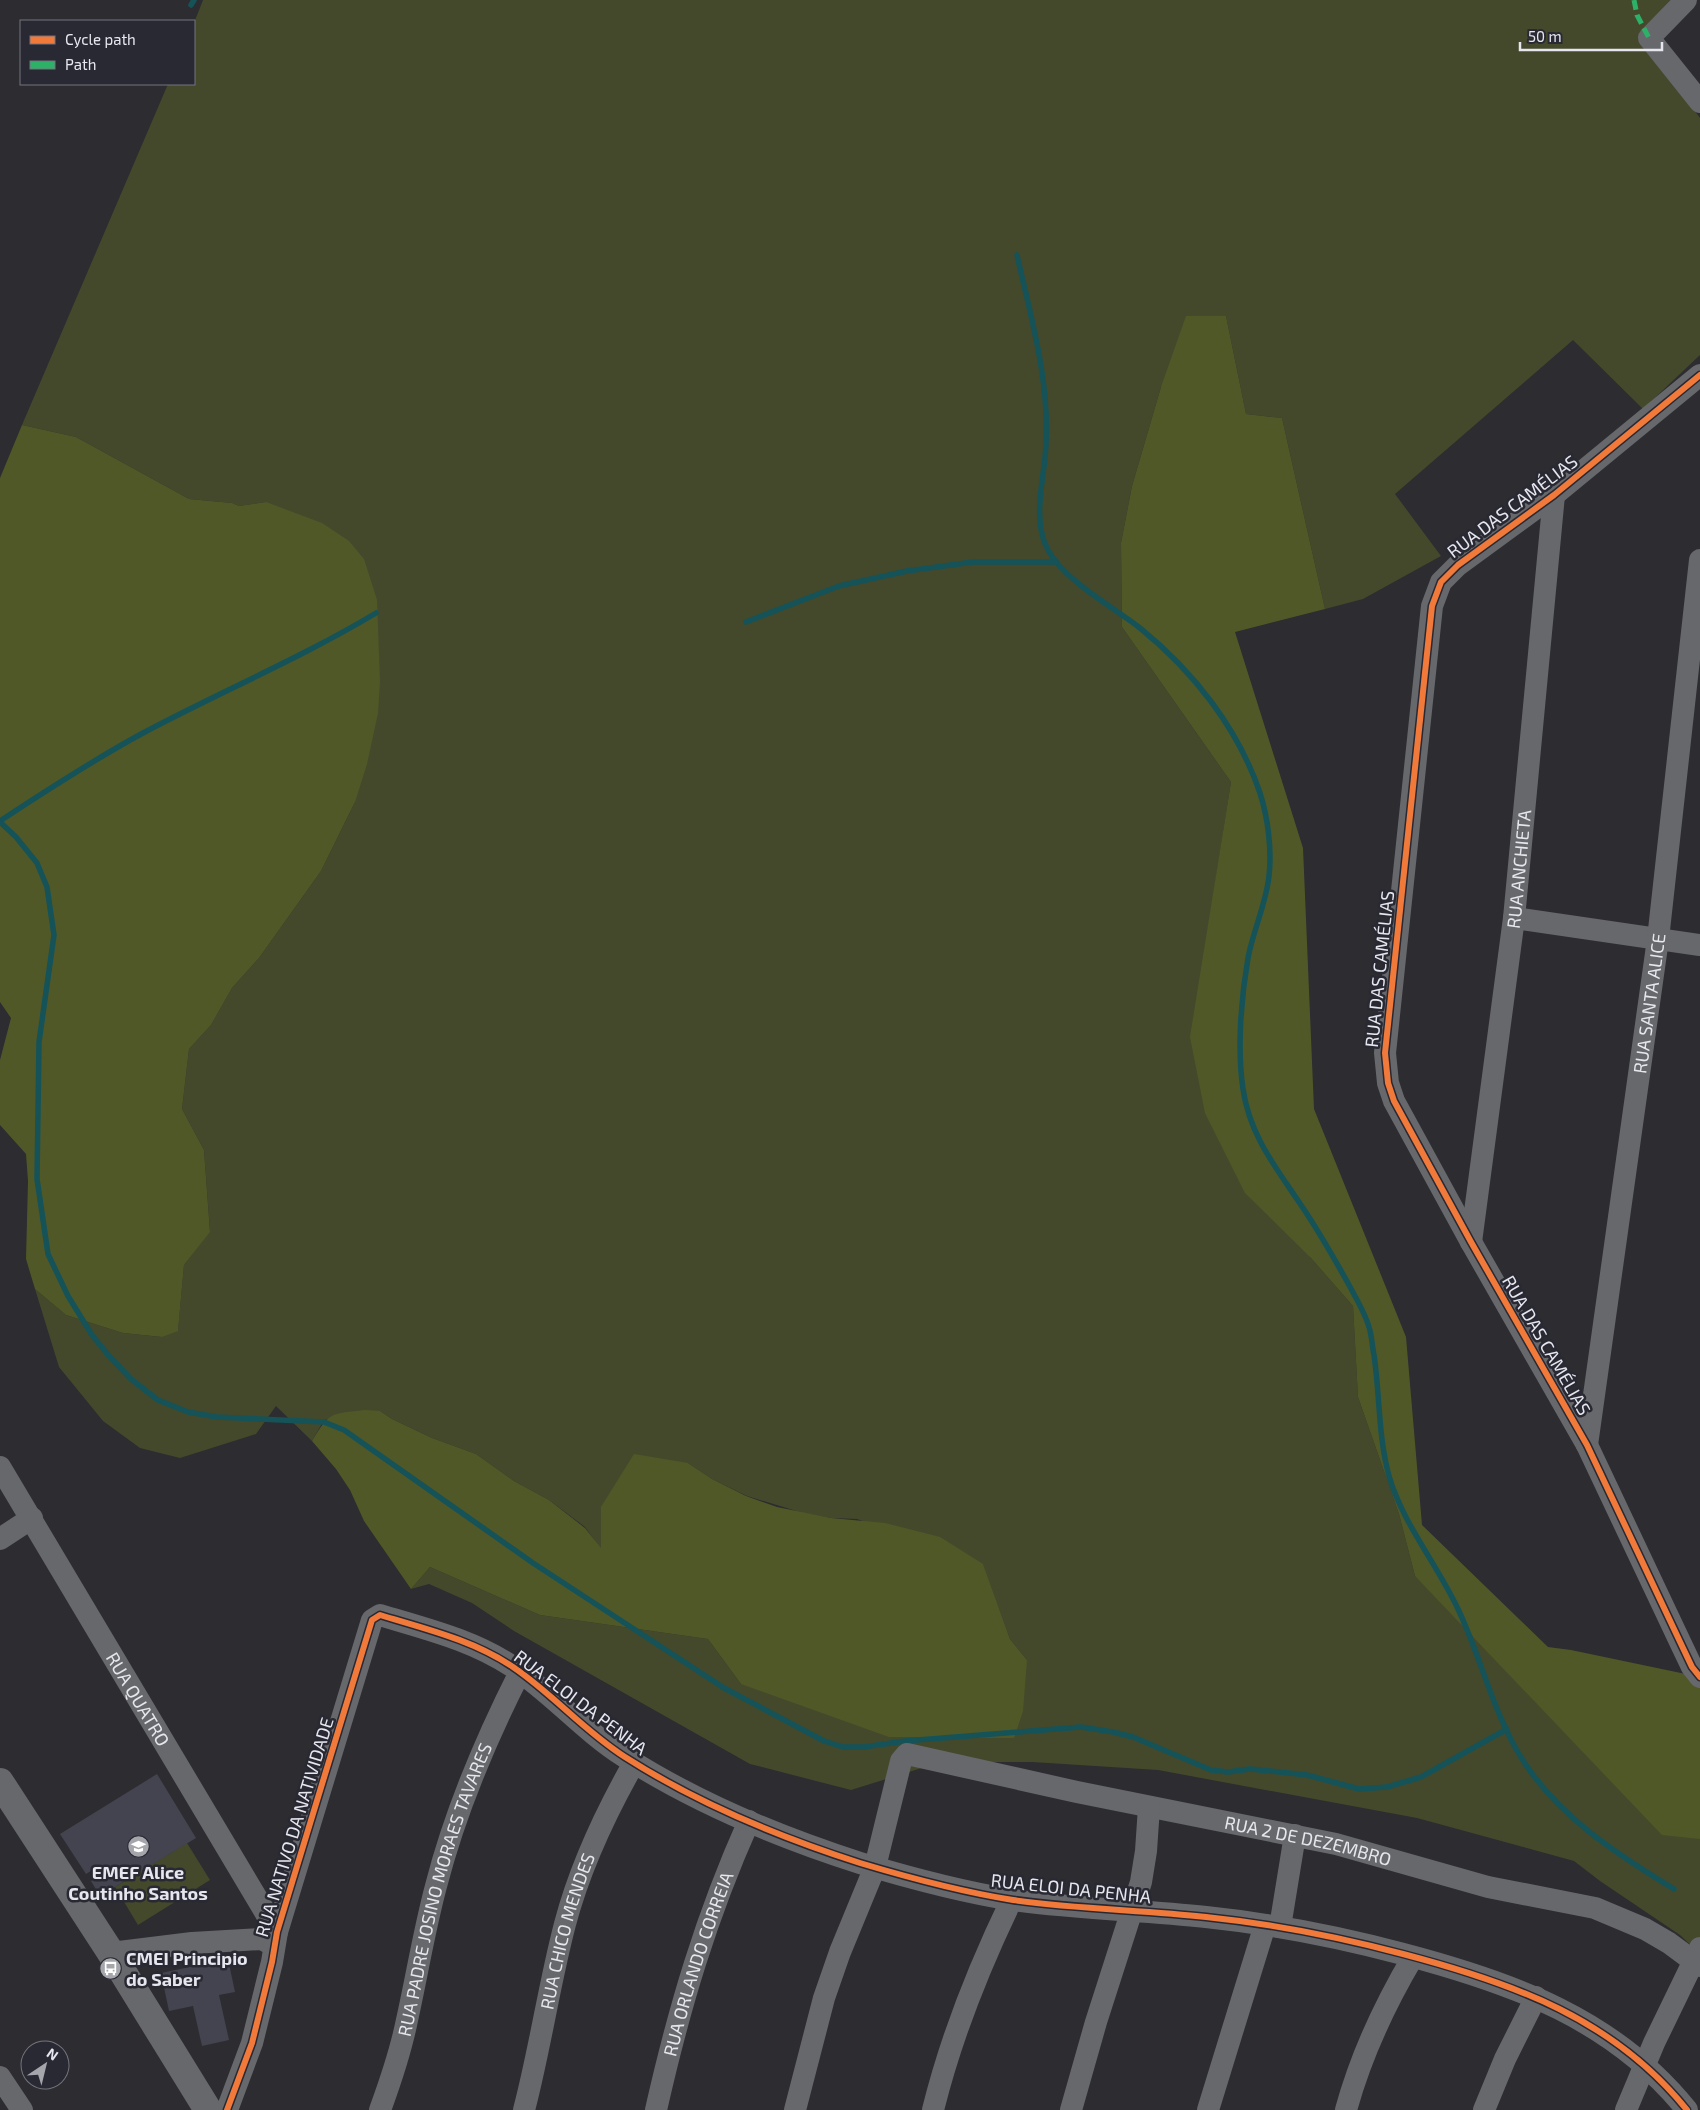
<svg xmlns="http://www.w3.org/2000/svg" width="1700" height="2110" font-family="'Exo 2',sans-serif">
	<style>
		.green { fill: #44492b }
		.forest { fill: #515827 }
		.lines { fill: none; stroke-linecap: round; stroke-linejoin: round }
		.stream { stroke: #155359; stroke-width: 5.5 }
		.building { fill: #444450 }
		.street { stroke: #67686c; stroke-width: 22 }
		.secondary { stroke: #67686c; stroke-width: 28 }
		.quiet { stroke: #2db169; stroke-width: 5; stroke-dasharray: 10 5; stroke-linecap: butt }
		.cycleway-casing { stroke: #292934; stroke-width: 9 }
		.cycleway { stroke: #f17a3a; stroke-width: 6 }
		.labels { text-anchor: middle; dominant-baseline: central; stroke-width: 5; stroke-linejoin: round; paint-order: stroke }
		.street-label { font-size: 18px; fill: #e6e7ee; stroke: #292934 }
		.poi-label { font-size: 18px; font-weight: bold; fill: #e6e7ee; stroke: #292934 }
	</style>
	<rect width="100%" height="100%" fill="#2c2c31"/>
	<g class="green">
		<polygon points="203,0 1676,0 1640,36 1700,118 1700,355 1643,409 1573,340 1395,494 1441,556 1363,599 1325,609 1282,418 1246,414 1226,316 1161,387 1132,486 1121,543 1122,627 1231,782 1202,968 1310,1257 1353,1306 1358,1397 1399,1514 1415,1576 1700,1839 1700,1954 1680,1935 1600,1881 1574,1861 1417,1818 1158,1770 1032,1762 941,1762 851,1790 750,1764 514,1631 472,1603 429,1584 411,1589 430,1567 540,1615 708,1639 741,1684 1027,1660 1010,1639 983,1565 857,1519 831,1518 803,1513 747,1496 712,1479 688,1463 601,1549 585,1527 549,1500 514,1481 476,1454 432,1438 392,1419 380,1411 324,1420 312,1441 276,1406 256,1434 180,1458 140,1448 103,1421 59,1367 35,1289 66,1315 123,1333 161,1337 178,1330 184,1265 210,1231 204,1150 182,1109 189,1049 211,1025 232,988 259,958 321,871 355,802 266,502 239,506 232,503 189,499 76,437 22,425 168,84 194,84 194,23"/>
		<polygon points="187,1843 210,1880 138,1925 115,1887"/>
	</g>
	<g class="forest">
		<polygon points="1186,316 1226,316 1246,414 1282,418 1325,609 1235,632 1303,848 1314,1109 1406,1337 1422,1525 1548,1647 1571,1650 1700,1677 1700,1839 1662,1835 1415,1576 1399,1514 1358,1397 1353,1306 1310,1257 1245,1193 1205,1113 1190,1037 1231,782 1122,627 1121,543 1132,486 1161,387"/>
		<polygon points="22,425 76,437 189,499 232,503 239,506 266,502 322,523 349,541 364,559 377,600 380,682 378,713 367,764 355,802 321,871 259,958 232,988 211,1025 189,1049 182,1109 204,1150 210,1232 184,1265 178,1331 162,1337 123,1333 66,1315 35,1289 26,1259 28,1181 26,1154 0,1125 0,1060 11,1018 0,1002 0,478"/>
		<path d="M 365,1410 L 380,1411 L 392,1419 L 432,1438 L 476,1454 L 514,1481 L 549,1500 L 585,1528 L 601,1548 L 601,1507 L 634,1454 L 688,1463 L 712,1479 L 746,1496 L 777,1507 L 831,1518 L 885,1523 L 940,1537 L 983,1564 L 1010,1639 L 1027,1660 L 1023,1711 L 1014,1738 L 889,1737 L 741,1684 L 708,1639 L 540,1615 L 430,1567 L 411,1589 L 364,1521 L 350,1490 L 336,1469 L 312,1441 C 330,1411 331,1414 365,1410 Z"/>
	</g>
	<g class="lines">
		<g class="stream">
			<polyline points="191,5 194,0"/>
			<path d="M 1017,255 C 1032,322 1052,388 1045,458 C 1042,486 1033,523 1048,550 C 1064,580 1113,607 1140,628 C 1193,671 1238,728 1260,793 C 1268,818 1272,850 1269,876 C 1266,904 1253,931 1248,958 C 1241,998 1237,1049 1243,1089 C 1250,1136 1275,1166 1301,1205 C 1318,1230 1334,1258 1349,1285 C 1356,1298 1365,1313 1369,1327 C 1372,1336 1372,1346 1374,1355 C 1380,1395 1378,1436 1389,1476 C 1403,1524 1437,1564 1458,1609 C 1479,1653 1491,1704 1515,1747 C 1550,1811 1613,1852 1674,1889"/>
			<polyline points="746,622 839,586 907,571 973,562 1056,562"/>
			<path d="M 0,821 C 47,790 93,760 143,733 C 220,692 301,658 376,613"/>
			<polyline points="0,822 16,837 37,863 47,887 54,935 39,1042 37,1179 48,1254 68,1296 92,1335 109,1356 131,1379 158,1400 188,1412 217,1417 324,1422 344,1430 533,1563 724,1688 824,1741 843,1747 864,1747 905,1741 1081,1727 1113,1732 1133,1737 1211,1770 1228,1772 1250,1769 1307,1775 1359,1789 1387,1787 1421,1777 1507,1729"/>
		</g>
	</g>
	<g class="building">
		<polygon points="157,1774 196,1838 100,1896 91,1881 99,1876 94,1869 86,1874 60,1834"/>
		<polygon points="228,1959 235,1992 219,1995 229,2040 202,2046 193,2006 169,2011 161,1973"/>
	</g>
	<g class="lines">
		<g class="street">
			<polyline points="1686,0 1649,38 1700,102"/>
			<polyline points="1700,375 1554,495 1458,565 1441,582 1432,606 1385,1053 1388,1083 1394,1101 1471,1242 1587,1445 1682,1646 1692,1667 1700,1677"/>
			<polyline points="1514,918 1700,945"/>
			<path id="s1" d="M 1471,1242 L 1514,918 L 1554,495"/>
			<path id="s2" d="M 1587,1445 L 1658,939 L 1700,560"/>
			<path id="s3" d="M 0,1467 L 277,1932"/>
			<polyline points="0,1539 32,1518"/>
			<polyline points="1280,1927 1295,1835"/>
			<polyline points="111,1953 192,1943 262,1939 273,1945"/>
			<polyline points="0,2077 22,2110"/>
			<path d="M 227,2110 L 252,2043 L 272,1962 L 277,1932 L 372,1620 L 380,1615 C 426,1629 473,1640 513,1667 C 553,1694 584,1731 625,1757 C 697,1803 779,1837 860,1863 C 910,1878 962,1892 1013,1900 C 1077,1909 1142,1910 1206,1917 C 1273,1924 1339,1937 1403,1954 C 1513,1983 1614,2019 1687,2110"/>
			<path id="s4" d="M 380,2110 C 391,2080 401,2050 407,2020 C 417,1975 424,1931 436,1886 C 455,1812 485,1741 520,1672"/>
			<path id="s5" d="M 524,2110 C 540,2049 549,1985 565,1924 C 580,1867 605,1814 634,1763"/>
			<path id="s6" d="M 656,2110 C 679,2008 706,1917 749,1821"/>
			<path id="s7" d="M 795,2110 L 824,1998 L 840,1952 L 875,1867 L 901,1761 L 907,1754 L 1077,1792 L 1336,1844 L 1488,1887 L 1595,1908 L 1645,1929 L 1669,1943 L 1700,1966"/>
			<path d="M 933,2110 C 951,2037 979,1967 1012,1899"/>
			<polyline points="1071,2110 1096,2022 1141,1882 1146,1851 1149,1807"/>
			<polyline points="1208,2110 1265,1925"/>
			<path d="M 1346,2110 C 1361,2055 1384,2006 1413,1957"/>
			<polyline points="1484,2110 1505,2059 1536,1997"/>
			<polyline points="1626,2110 1654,2043 1700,1948"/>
		</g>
		<polyline class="secondary" points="0,1782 111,1953 208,2110"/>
		<polyline class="quiet" points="1634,0 1637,15 1649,38"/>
		<defs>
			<g id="cycleway">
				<polyline points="1700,375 1554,495 1458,565 1441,582 1432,606 1385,1053 1388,1083 1394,1101 1471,1242 1587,1445 1682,1646 1692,1667 1700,1677"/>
				<path d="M 227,2110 L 252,2043 L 272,1962 L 277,1932 L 372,1620 L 380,1615 C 426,1629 473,1640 513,1667 C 553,1694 584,1731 625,1757 C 697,1803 779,1837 860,1863 C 910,1878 962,1892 1013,1900 C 1077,1909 1142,1910 1206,1917 C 1273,1924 1339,1937 1403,1954 C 1513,1983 1614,2019 1687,2110"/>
			</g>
		</defs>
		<use href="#cycleway" class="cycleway-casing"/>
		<use href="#cycleway" class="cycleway"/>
	</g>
	<defs>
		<symbol id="school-disc" viewBox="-11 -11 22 22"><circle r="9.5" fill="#a5a6ac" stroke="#292934"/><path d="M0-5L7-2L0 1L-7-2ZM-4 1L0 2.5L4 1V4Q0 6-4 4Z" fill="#fff"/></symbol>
		<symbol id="bus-disc" viewBox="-11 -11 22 22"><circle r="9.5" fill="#a5a6ac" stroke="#292934"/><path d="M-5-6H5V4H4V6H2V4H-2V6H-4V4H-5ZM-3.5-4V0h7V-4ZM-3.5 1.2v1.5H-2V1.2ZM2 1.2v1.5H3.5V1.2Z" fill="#fff"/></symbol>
	</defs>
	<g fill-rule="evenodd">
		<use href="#school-disc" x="126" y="1834" width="25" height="25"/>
		<use href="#bus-disc" x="98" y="1956" width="25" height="25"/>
	</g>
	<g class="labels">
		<g class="street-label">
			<text transform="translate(1512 506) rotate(-37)">RUA DAS CAMÉLIAS</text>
			<text stroke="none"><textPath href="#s1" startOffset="376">RUA ANCHIETA</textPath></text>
			<text transform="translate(1379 969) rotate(-84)">RUA DAS CAMÉLIAS</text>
			<text stroke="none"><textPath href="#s2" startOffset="446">RUA SANTA ALICE</textPath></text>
			<text transform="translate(1547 1345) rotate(60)">RUA DAS CAMÉLIAS</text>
			<text stroke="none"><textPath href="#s3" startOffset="270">RUA QUATRO</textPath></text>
			<text transform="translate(581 1702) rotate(37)">RUA ELOI DA PENHA</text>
			<text transform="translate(294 1827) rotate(-73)">RUA NATIVO DA NATIVIDADE</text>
			<text stroke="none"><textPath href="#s7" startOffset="785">RUA 2 DE DEZEMBRO</textPath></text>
			<text transform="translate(1071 1888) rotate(6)">RUA ELOI DA PENHA</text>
			<text stroke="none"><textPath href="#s4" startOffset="230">RUA PADRE JOSINO MORAES TAVARES</textPath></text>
			<text stroke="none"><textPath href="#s5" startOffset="184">RUA CHICO MENDES</textPath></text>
			<text stroke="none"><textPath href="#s6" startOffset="152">RUA ORLANDO CORREIA</textPath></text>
		</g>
		<g class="poi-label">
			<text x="138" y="1872">EMEF Alice<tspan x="138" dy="21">Coutinho Santos</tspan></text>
			<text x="126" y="1958" text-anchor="start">CMEI Principio<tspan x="126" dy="21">do Saber</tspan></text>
		</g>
	</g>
	<rect x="20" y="20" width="175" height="65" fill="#292934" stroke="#75757e"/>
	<rect x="30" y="36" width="25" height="8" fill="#f17a3a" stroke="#75757e"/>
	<text x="65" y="45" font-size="15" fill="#e6e7ee">Cycle path</text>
	<rect x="30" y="61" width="25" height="8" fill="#2db169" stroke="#75757e"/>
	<text x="65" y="70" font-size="15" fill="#e6e7ee">Path</text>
	<g transform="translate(45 2065) rotate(35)"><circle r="24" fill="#292934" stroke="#75757e"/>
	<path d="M0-4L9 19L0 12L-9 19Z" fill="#a5a6ac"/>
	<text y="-8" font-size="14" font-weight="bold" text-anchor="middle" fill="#e6e7ee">N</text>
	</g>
	<path d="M1520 42v8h142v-8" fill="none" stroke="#e6e7ee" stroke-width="2.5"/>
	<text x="1528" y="42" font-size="15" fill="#e6e7ee" stroke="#292934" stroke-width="4" paint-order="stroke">50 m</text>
</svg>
